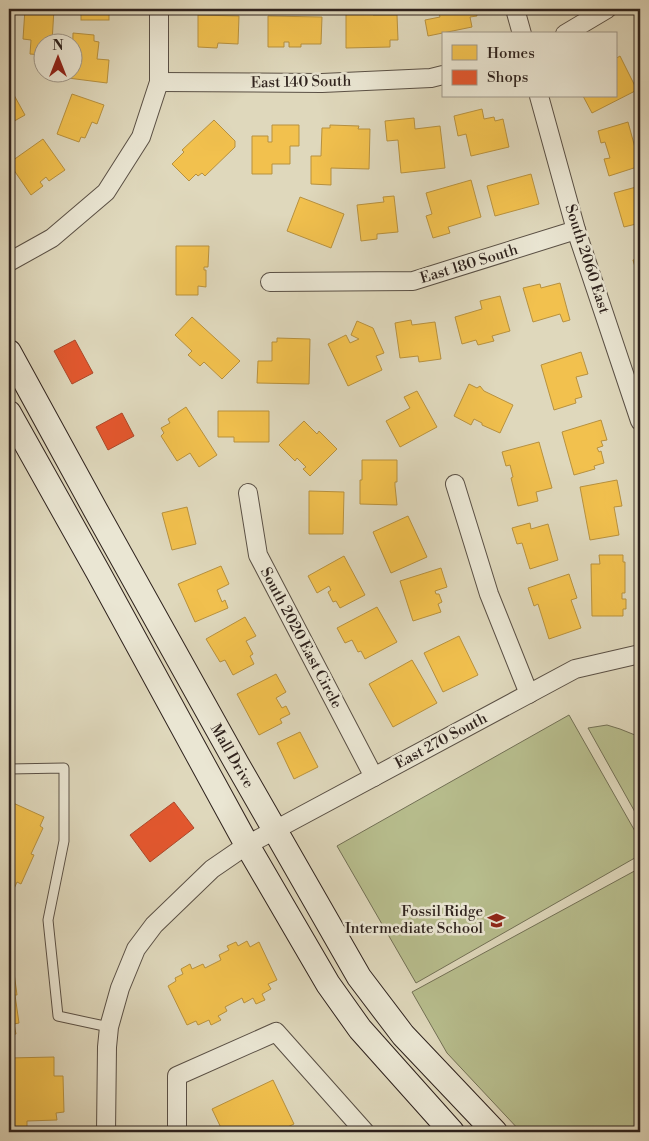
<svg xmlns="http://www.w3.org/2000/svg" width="649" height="1141" font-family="'Libre Bodoni',serif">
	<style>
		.green { fill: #b7bd8d; stroke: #727055 }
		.homes { fill: #f2c14e; stroke: #b7913f }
		.shops { fill: #e4572e; stroke: #ad4729 }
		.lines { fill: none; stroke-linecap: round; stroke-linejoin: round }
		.lane-casing { stroke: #5a5045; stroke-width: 11 }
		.street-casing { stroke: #5a5045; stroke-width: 20 }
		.secondary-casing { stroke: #2e221d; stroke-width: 26 }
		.lane { stroke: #eae6d3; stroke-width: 9 }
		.street { stroke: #eae6d3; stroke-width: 18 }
		.secondary { stroke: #eae6d3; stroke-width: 24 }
		.labels { text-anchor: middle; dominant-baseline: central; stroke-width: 5; stroke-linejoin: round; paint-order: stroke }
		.street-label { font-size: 15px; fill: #2e221d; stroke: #eae6d3 }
		.poi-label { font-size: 15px; fill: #2e221d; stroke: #eae6d3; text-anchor: end }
	</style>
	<rect width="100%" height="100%" fill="#dfd8bc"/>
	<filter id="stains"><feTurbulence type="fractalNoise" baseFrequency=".004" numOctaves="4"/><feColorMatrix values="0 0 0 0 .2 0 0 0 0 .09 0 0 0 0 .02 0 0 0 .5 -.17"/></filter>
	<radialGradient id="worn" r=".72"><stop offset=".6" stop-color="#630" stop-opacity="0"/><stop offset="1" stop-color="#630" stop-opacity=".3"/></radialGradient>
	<g class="green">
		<polygon points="569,715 640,840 640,855 416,983 337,846"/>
		<polygon points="607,725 620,729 640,737 640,821 588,728"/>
		<polygon points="640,868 640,1132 521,1132 447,1053 412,992"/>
	</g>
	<g class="homes">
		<polygon points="25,9 54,9 52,42 42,42 42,55 30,54 31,40 23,39"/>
		<rect x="81" y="9" width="28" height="11"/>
		<polygon points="346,9 373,9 373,15 397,15 398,40 390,40 390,47 346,48"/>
		<polygon points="465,9 475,9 477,16 470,17 472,27 428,36 425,20 440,17 439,13"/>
		<polygon points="198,15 239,16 238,44 218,43 217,48 198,47"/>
		<polygon points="268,16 322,17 321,44 301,44 301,47 289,47 289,42 284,42 284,47 268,47"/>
		<polygon points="73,33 94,35 94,41 99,42 97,59 109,60 107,83 68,78 69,72 72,72"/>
		<polygon points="620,56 637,90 592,113 583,96 615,96 615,59"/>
		<polygon points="9,86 25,115 9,124"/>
		<polygon points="72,94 104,105 97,124 92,122 85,138 81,137 79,142 57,134"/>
		<polygon points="482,109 484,119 494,117 495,121 503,119 509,147 471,156 466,134 458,136 454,116"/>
		<polygon points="414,118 415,129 440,126 445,168 401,173 398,140 387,141 385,121"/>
		<polygon points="214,120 235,141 235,147 205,176 202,173 198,176 196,174 189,181 172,164 184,152 182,150"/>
		<polygon points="628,122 640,166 609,176 604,159 610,158 605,142 601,143 598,131"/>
		<polygon points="272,125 299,125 299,146 290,146 290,164 272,164 272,174 252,174 252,136 268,136 268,142 272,142"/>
		<polygon points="330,125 359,126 358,129 370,129 369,169 331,168 331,185 311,184 311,156 321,156 322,128 330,128"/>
		<polygon points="43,139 65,170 49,181 46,177 40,182 43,186 31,195 9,163"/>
		<polygon points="531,174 539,204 495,216 487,186"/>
		<polygon points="471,180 481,217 448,227 450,233 433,238 426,216 432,214 426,193"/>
		<polygon points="640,186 640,223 624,227 614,193"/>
		<polygon points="394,196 398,232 377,234 377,239 361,241 357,205 384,202 383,197"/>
		<polygon points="300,197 344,214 331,248 287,231"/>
		<polygon points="176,246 209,246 208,267 204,267 204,270 206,270 206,287 198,286 198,295 176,295"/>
		<polygon points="640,258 640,281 639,281 633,260"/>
		<polygon points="560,283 570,320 563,322 560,314 533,322 523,288 540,284 541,288"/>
		<polygon points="500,296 510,331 492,336 494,341 478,345 476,340 462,344 455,317 482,309 480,301"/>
		<polygon points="192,317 240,361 222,379 204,362 200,366 188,355 192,351 175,335"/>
		<polygon points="411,320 412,325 435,322 441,359 419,362 418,356 400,358 395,323"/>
		<polygon points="357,321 373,328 384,353 376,356 382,370 348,386 328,344 346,335 350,343 359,339 351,335"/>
		<polygon points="277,338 310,339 309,384 257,383 258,361 272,361 272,342 277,342"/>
		<polygon points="581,352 588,374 576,377 582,397 575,399 576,403 554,410 541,365"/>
		<polygon points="469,384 477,388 480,386 484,391 513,405 500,433 482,425 482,423 474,419 471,425 454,416"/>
		<polygon points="417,391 437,427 400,447 386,421 410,408 404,397"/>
		<polygon points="186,407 217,455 199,467 190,453 177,461 161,436 164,433 161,428 170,423 168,419"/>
		<polygon points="218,411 269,411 269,442 234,442 234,437 218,437"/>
		<polygon points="601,420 607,440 601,441 603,446 597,448 599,452 601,451 604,463 594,466 595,469 574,475 562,432"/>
		<polygon points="304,421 317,434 319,431 337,449 310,476 303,469 306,467 297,458 295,461 279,445"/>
		<polygon points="539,442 552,488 536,492 538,501 518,506 511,478 513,477 510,465 506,466 502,452"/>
		<polygon points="362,460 397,460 397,482 395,482 395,486 397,505 360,504 360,480 362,480"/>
		<polygon points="617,480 622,506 614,507 619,535 590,540 580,487"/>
		<polygon points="309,491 344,492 343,534 309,534"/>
		<polygon points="187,507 196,544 172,550 162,513"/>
		<polygon points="408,516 427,557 391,573 373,532"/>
		<polygon points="530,523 531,529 548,524 558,560 530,569 522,543 517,544 512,528"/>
		<polygon points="599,555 623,555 623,562 625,562 625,593 622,593 622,599 626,599 626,609 623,609 623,616 592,616 591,564 600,564"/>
		<polygon points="344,556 365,595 340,608 336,601 333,602 328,592 331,590 329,586 317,593 308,576"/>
		<polygon points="221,566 229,584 217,590 222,602 225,600 228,608 195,622 178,584"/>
		<polygon points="441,568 447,587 435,591 436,594 439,594 442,602 438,604 441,612 413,621 400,581"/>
		<polygon points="569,574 577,598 571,600 581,628 549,639 538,604 534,606 528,588"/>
		<polygon points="377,607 397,642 365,659 361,651 358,652 352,640 345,643 337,628"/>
		<polygon points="245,617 256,636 246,641 253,654 250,656 254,664 233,675 225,660 220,662 206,639"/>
		<polygon points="459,636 478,675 443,692 424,653"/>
		<polygon points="412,660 437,703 393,727 369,684"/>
		<polygon points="276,674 286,692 276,698 282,708 286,706 290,714 280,719 282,723 259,735 237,694"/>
		<polygon points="300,732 318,767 294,779 277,743"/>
		<polygon points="11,802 44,817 40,826 43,828 31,854 34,855 21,884 17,882 9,900 9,806"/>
		<polygon points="247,941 250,947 259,942 277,980 268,984 271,989 262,994 265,1000 256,1004 253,998 244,1003 242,998 225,1007 227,1011 218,1016 221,1020 211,1025 209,1020 198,1025 196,1021 187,1025 168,986 176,981 175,978 183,974 181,969 190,964 192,969 203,964 205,968 221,960 219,955 229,950 227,946 236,942 238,946"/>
		<polygon points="9,954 10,966 13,965 17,995 15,995 19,1023 14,1024 16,1034 9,1035"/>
		<polygon points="54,1057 54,1076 63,1076 64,1112 56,1113 57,1120 27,1121 27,1127 9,1127 9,1058"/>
		<polygon points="273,1080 294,1124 277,1132 223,1132 212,1109"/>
	</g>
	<g class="shops">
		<polygon points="75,340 93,373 72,384 54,351"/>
		<polygon points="122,413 134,436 108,450 96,427"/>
		<polygon points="174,802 194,828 150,862 130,835"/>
	</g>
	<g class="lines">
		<defs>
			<polyline id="lane" points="9,769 64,768 64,841 48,920 58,1016 109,1027"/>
			<g id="street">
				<polyline points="515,9 522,34"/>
				<polyline points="565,34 607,9"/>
				<polyline points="159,82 322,83 431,78 443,75"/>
				<polyline points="539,96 576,230 640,421"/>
				<polyline points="9,262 52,238 106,192 141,137 159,82 159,9"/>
				<polyline points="270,282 413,281 576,230"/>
				<polyline points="455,484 489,594 529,694"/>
				<polyline points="248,493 258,555 374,777"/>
				<polyline points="106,1132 107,1047 109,1027 120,988 136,949 154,925 212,869 247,845 575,669 640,654"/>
				<polyline points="177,1132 177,1076 276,1032 365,1132"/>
			</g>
			<g id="secondary">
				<polyline points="9,352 96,511 237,764 359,977 403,1035 495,1132"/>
				<polyline points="9,413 98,572 247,845 328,984 360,1029 452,1132"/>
			</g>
		</defs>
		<use href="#lane" class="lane-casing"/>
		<use href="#street" class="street-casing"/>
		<use href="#secondary" class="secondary-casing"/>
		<use href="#lane" class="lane"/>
		<use href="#street" class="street"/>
		<use href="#secondary" class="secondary"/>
	</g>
	<defs>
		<symbol id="school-bare" viewBox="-9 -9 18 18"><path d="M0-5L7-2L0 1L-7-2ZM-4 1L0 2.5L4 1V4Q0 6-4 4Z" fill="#8f2418" stroke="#eae6d3" stroke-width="2.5" paint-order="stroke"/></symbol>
	</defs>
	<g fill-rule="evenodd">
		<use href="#school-bare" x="484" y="908" width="25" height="25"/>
	</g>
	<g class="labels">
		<g class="street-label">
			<text transform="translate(301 82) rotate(-1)">East 140 South</text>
			<text transform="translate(587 259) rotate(72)">South 2060 East</text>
			<text transform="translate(469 264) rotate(-17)">East 180 South</text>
			<text transform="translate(301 638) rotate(62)">South 2020 East Circle</text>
			<text transform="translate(441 741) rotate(-28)">East 270 South</text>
			<text transform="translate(232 756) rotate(60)">Mall Drive</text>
		</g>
		<g class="poi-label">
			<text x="483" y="911">Fossil Ridge<tspan x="483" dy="17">Intermediate School</tspan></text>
		</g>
	</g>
	<rect width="649" height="1141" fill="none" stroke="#dfd8bc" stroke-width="30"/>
	<rect x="10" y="10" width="629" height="1121" fill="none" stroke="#2e221d" stroke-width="2.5"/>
	<rect x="15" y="15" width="619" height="1111" fill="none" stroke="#2e221d"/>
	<rect x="442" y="32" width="175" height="65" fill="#eae6d3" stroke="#9f988a"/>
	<rect x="452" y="45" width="25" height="15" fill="#f2c14e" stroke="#9f988a"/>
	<text x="487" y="58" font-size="15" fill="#2e221d">Homes</text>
	<rect x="452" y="70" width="25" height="15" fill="#e4572e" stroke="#9f988a"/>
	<text x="487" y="82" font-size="15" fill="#2e221d">Shops</text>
	<g transform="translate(58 58)"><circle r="24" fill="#eae6d3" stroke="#9f988a"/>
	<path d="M0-4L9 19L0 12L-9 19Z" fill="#8f2418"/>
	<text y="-8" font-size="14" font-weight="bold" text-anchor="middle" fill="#2e221d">N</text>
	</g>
	<rect width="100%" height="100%" filter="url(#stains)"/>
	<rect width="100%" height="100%" fill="url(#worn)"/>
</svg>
